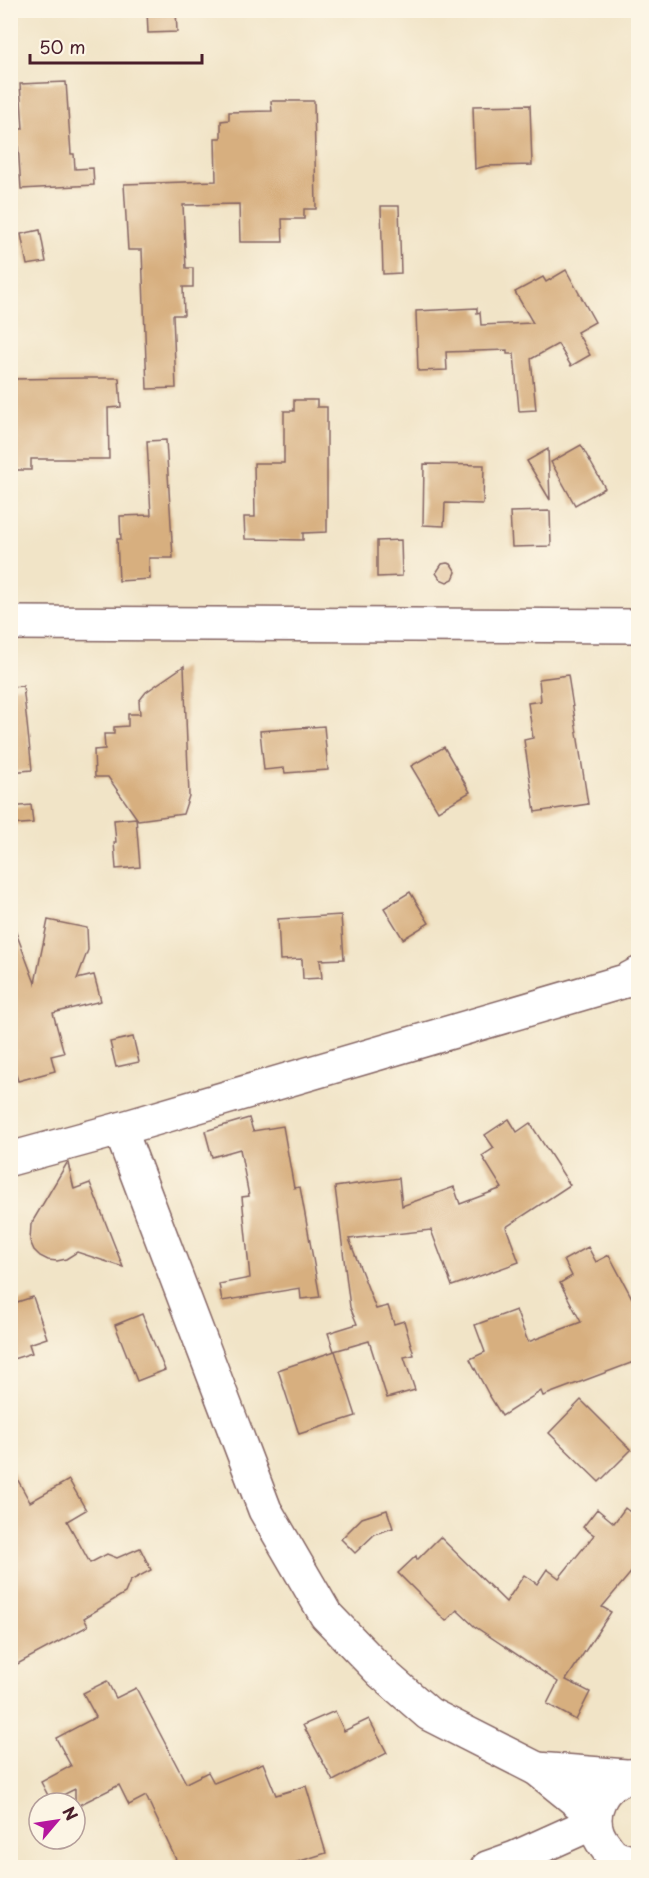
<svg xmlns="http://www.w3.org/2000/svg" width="649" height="1878" font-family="'Playpen Sans',sans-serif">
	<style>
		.building { fill: #d7af7f }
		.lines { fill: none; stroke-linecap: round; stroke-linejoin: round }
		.minor-casing { stroke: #846462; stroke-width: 36 }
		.minor { stroke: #fff; stroke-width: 33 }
	</style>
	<rect width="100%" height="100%" fill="#fcf5e5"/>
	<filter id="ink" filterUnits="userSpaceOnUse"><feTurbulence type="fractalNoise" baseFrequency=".0167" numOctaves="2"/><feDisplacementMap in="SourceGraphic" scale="12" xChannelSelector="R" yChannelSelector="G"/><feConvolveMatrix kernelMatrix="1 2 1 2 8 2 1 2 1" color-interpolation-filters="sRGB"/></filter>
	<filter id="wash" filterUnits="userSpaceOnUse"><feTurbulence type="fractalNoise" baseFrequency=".008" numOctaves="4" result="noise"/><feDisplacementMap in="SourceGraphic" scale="24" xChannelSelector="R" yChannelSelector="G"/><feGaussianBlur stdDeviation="1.35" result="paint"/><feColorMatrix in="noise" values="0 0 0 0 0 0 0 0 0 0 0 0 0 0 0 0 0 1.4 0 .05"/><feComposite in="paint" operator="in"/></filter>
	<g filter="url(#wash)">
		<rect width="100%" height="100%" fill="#f1e4c7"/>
		<g id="blocks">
			<g class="building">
				<polygon points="147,10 176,10 177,32 148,33"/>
				<polygon points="66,82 71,154 74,154 75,169 93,168 94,185 21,189 17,129 23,129 20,84"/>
				<polygon points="271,101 314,101 316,209 304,209 304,219 282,219 283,242 240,242 239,204 183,205 186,268 193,268 193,287 183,287 184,315 173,315 176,388 147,389 142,250 128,250 124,184 216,181 215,138 221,138 221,121 229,120 229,112 272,111"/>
				<polygon points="530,105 532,165 486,166 475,169 473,106"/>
				<polygon points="381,206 399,206 401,273 383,274"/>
				<polygon points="40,230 46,262 27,265 21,234"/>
				<polygon points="566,270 595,322 577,332 590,355 571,366 558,344 531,359 536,410 519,411 514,354 507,354 507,350 446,352 447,370 418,371 416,311 477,308 477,313 480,312 481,325 533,323 515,292 543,277 546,282"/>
				<polygon points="89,378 119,378 121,407 108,408 109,459 31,459 31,470 13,470 10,379"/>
				<polygon points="294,400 317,400 317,407 327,407 327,532 303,533 303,540 245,539 244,517 255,517 254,463 284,463 284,411 294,411"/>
				<polygon points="166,440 173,558 149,558 150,579 119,581 117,539 121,539 120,516 151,515 147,441"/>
				<polygon points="581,445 605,488 575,505 551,462"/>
				<polygon points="548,449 550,500 527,461"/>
				<polygon points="424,464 484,465 483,504 445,503 444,526 423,525"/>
				<polygon points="550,511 551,546 512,547 510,512"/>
				<polygon points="401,540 402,576 377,577 377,541"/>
				<polygon points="447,563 451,564 456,572 453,579 447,582 440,579 436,573 442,564"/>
				<polygon points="184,666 189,796 183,814 138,820 108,777 95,777 94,750 105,749 104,734 114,734 114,727 128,726 128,714 140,714 139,701 146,692"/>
				<polygon points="568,675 588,804 535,812 524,740 533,738 528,703 541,701 539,679"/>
				<polygon points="23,686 32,770 10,772 10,687"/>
				<polygon points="324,726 328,770 285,773 284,768 264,770 260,731"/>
				<polygon points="444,747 470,792 438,811 411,766"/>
				<polygon points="31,805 33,823 10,825 10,807"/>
				<polygon points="136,818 140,867 116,869 114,842 116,842 114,820"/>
				<polygon points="410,892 429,923 403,939 384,908"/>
				<polygon points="341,915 344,959 320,960 322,978 303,979 302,959 280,960 278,919"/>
				<polygon points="48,920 87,928 88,950 77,979 94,975 101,1001 53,1013 64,1053 51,1056 55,1071 18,1081 10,1056 10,922 12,922 35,983"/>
				<polygon points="133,1037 139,1062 116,1067 110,1042"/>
				<polygon points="249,1118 253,1131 283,1126 294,1188 300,1187 320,1297 301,1299 300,1288 222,1301 219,1284 250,1278 242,1197 249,1196 240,1149 212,1157 205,1131"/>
				<polygon points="509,1119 517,1132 530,1123 570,1185 506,1227 519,1262 452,1286 431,1230 349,1239 376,1309 388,1306 394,1324 404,1321 414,1355 404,1357 415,1390 387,1398 369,1341 334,1351 328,1333 357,1324 350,1307 335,1187 399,1178 402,1206 454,1187 460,1204 502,1188 482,1156 494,1148 485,1135"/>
				<polygon points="67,1163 68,1163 74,1189 90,1183 123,1267 77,1252 66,1259 57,1261 48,1260 40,1256 34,1250 30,1241 31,1224"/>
				<polygon points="588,1247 596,1262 609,1255 632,1298 639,1295 639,1360 543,1396 541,1391 502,1416 489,1395 470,1359 485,1352 475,1325 516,1310 528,1342 581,1322 560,1283 572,1276 564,1260"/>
				<polygon points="33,1297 47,1338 29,1344 32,1353 10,1360 10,1301 13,1300 14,1303"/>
				<polygon points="142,1314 165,1370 137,1381 115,1325"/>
				<polygon points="335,1351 356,1416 299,1434 278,1370"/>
				<polygon points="581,1400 631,1450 599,1482 549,1433"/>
				<polygon points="10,1466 30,1502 69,1480 86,1510 67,1521 90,1563 107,1554 117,1558 140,1548 151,1570 130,1581 125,1593 84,1618 88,1626 10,1668"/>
				<polygon points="625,1508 639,1519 639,1563 602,1607 611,1612 566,1680 590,1692 576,1720 547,1704 558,1682 474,1626 457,1610 446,1621 398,1573 416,1556 417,1560 440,1537 506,1602 524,1575 537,1584 547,1569 559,1578 594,1535 583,1527 597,1509 614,1523"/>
				<polygon points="387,1510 393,1528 375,1534 355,1553 341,1539 362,1518"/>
				<polygon points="107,1681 116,1698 136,1688 186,1783 208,1772 214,1783 263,1763 276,1795 306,1786 326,1853 278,1868 180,1868 146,1796 129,1805 119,1785 75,1807 75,1789 51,1801 41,1782 71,1766 56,1738 96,1717 83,1693"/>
				<polygon points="335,1711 344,1731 369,1719 387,1753 333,1781 303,1725"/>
			</g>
		</g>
	</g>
	<g filter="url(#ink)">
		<use href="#blocks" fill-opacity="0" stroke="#846462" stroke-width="1.5"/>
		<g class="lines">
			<defs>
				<g id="minor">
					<polyline points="10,623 638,626"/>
					<polyline points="120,1129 265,1510 326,1615 382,1673 429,1714 537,1769 595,1816"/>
					<polyline points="10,1159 120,1129 625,981 638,974"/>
					<polyline points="537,1769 626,1776"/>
					<path d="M 638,1775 C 602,1777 581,1818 606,1847 C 609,1852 614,1857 620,1859 C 626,1861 633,1862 638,1863"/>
					<polyline points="487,1868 515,1858 595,1822"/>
				</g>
			</defs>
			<use href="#minor" class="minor-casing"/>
			<use href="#minor" class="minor"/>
		</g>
	</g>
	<rect width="649" height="1878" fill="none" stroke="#fcf5e5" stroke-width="36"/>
	<g transform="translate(57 1821) rotate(61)"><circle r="28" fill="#fcf5e5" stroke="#b59f9b" stroke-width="1.5"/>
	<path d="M0-4.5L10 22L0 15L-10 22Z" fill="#b5179e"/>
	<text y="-9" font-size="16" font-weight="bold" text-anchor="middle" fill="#4a1f2b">N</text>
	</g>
	<path d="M30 54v9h172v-9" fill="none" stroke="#4a1f2b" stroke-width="3"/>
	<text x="39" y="54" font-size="18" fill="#4a1f2b" stroke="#fcf5e5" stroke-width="4.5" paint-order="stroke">50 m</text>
</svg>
